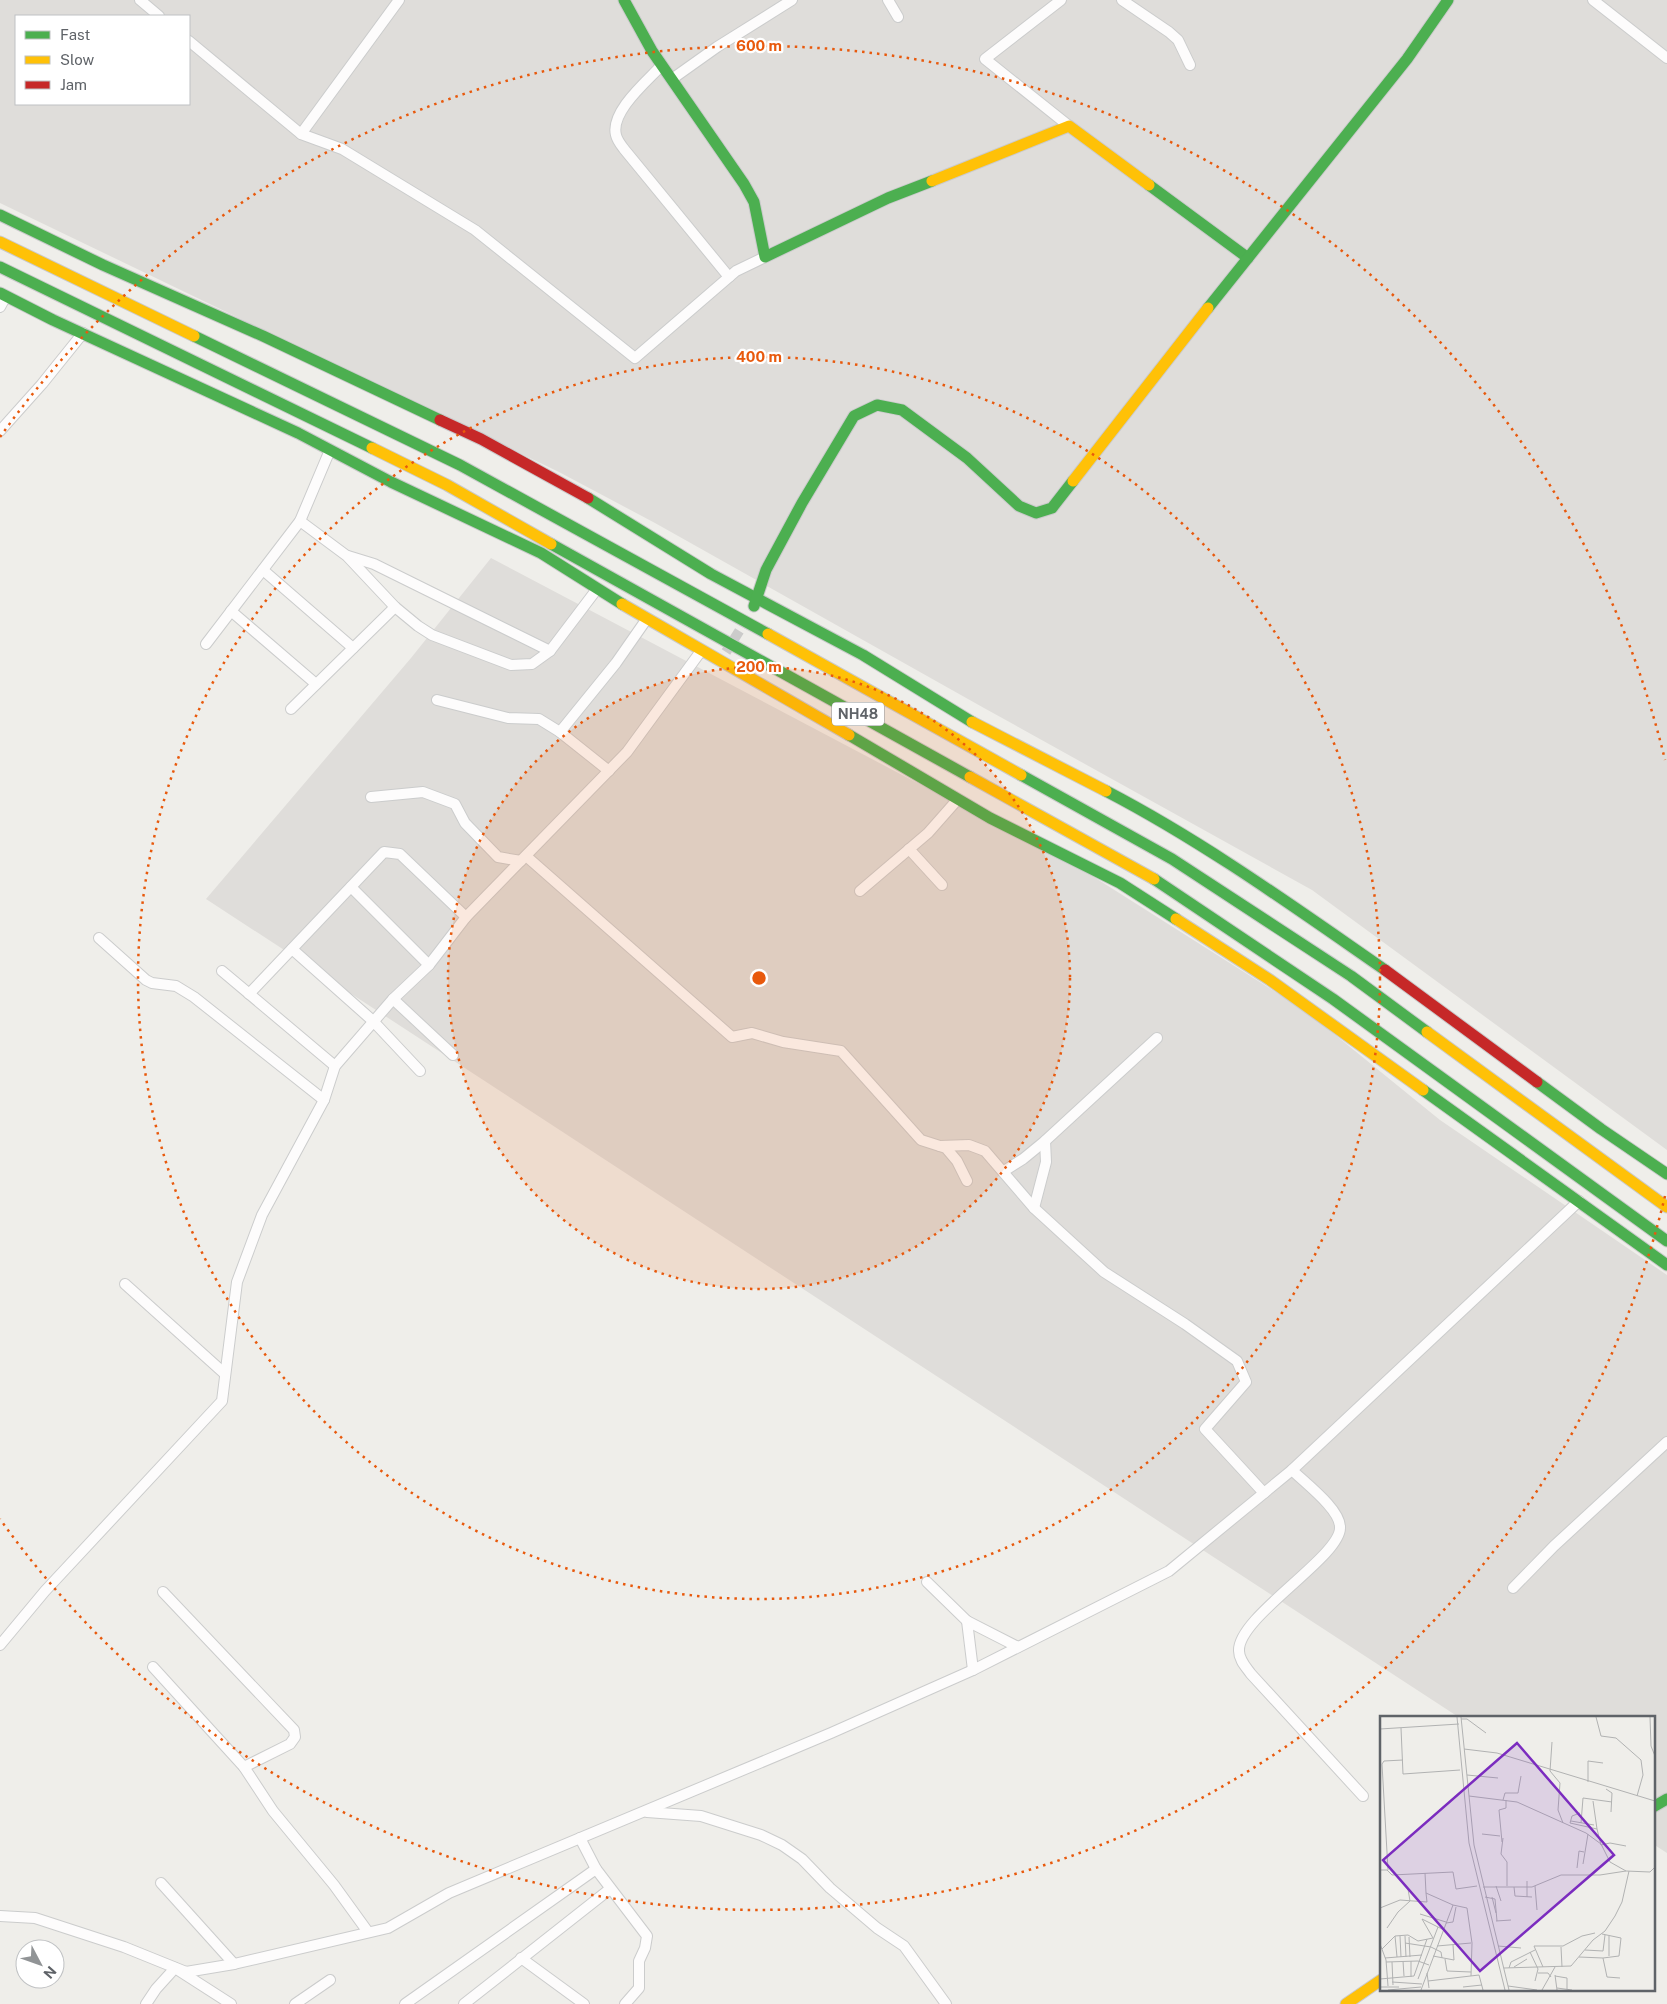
<svg xmlns="http://www.w3.org/2000/svg" width="1667" height="2004" font-family="'Public Sans',sans-serif">
	<style>
		.industrial { fill: #dfddda; fill-rule: evenodd }
		.lines { fill: none; stroke-linecap: round; stroke-linejoin: round }
		.street-tunnel { stroke: #cbcbca; stroke-width: 10; stroke-dasharray: 10 5; stroke-linecap: butt }
		.street-casing { stroke: #cbcccc; stroke-width: 12 }
		.fast-casing { stroke: #cacacb; stroke-width: 13 }
		.slow-casing { stroke: #cacacb; stroke-width: 13 }
		.jam-casing { stroke: #cacacb; stroke-width: 13 }
		.street { stroke: #fdfcfc; stroke-width: 10 }
		.fast { stroke: #4caf50; stroke-width: 11 }
		.slow { stroke: #ffc107; stroke-width: 11 }
		.jam { stroke: #c62828; stroke-width: 11 }
		.ring { fill: none; stroke: #e8590c; stroke-width: 2.5; stroke-dasharray: 2.5 5 }
		.labels { text-anchor: middle; dominant-baseline: central; stroke-width: 4.5; stroke-linejoin: round; paint-order: stroke }
		.shield { fill: #fff; stroke: #8f9295; stroke-width: 1 }
		.shield-label { font-size: 14px; font-weight: bold; fill: #5f6368 }
		.inset-road { fill: none; stroke: #b1b2b2; stroke-width: 1 }
		.view { fill: #7b2cbf; fill-opacity: 0.15; stroke: #7b2cbf; stroke-width: 2.5 }
		.inset-edge { fill: none; stroke: #5f6368; stroke-width: 2.5 }
		.centre { fill: #e8590c; stroke: #fff; stroke-width: 2.5 }
		.ring-label { font-size: 15px; text-anchor: middle; font-weight: bold; fill: #e8590c; stroke: #fff; stroke-width: 4.5; stroke-linejoin: round; paint-order: stroke }
	</style>
	<rect width="100%" height="100%" fill="#efeeea"/>
	<g class="industrial">
		<path d="M 0,0 L 1667,0 L 1667,1150 L 1312,890 L 984,708 L 655,523 L 559,472 L 0,203 ZM 16,16 L 189,16 L 189,104 L 16,104 Z"/>
		<polygon points="491,558 1086,872 1307,1012 1440,1120 1667,1275 1667,1853 1653,1844 1653,1718 1460,1718 206,899 411,658"/>
	</g>
	<g class="lines">
		<polyline class="street-tunnel" points="726,652 748,617"/>
		<defs>
			<g id="street">
				<polyline points="140,0 159,16"/>
				<polyline points="888,0 898,17"/>
				<polyline points="1061,0 985,59 1069,126"/>
				<polyline points="1122,0 1169,32 1178,40 1190,65"/>
				<polyline points="1593,0 1667,58"/>
				<polyline points="189,41 301,134 342,149 475,230 635,358 736,271 765,257"/>
				<path d="M 661,66 C 646,82 610,112 616,135 C 617,140 621,145 624,149 L 729,277"/>
				<polyline points="672,79 717,47 792,0"/>
				<polyline points="301,134 399,0"/>
				<polyline points="0,307 6,296"/>
				<polyline points="0,431 42,384 83,333"/>
				<polyline points="300,521 347,556 395,607 418,626 432,635 511,665 532,664 550,651 597,589"/>
				<polyline points="348,556 374,564 550,651"/>
				<polyline points="263,570 353,648"/>
				<polyline points="231,611 316,684"/>
				<polyline points="206,644 300,521 330,450"/>
				<polyline points="437,700 508,718 539,719 560,732 609,771"/>
				<polyline points="291,709 395,607"/>
				<polyline points="560,732 616,663 646,620"/>
				<polyline points="371,797 423,792 455,804 465,823 498,857 521,861"/>
				<polyline points="909,849 942,885"/>
				<polyline points="526,856 732,1037 752,1033 783,1042 841,1051 921,1140 946,1148 957,1161 967,1181"/>
				<polyline points="351,887 429,965"/>
				<polyline points="860,891 928,833 958,799"/>
				<polyline points="99,938 146,980 152,983 176,986 194,997 324,1100"/>
				<polyline points="292,949 373,1021 420,1071"/>
				<polyline points="222,971 335,1066"/>
				<polyline points="249,994 384,852 400,854 466,917"/>
				<polyline points="393,999 453,1055"/>
				<polyline points="940,1146 969,1145 985,1151 1034,1208 1104,1272 1185,1324 1237,1361 1246,1382 1205,1429 1264,1493"/>
				<polyline points="1004,1171 1023,1159 1045,1141 1157,1038"/>
				<polyline points="1034,1208 1046,1162 1045,1141"/>
				<polyline points="125,1284 225,1374"/>
				<path d="M 1292,1470 C 1305,1483 1340,1509 1340,1527 C 1342,1556 1237,1617 1239,1651 C 1239,1660 1246,1667 1251,1674 L 1363,1796"/>
				<polyline points="927,1582 967,1621 1018,1647"/>
				<polyline points="1513,1588 1554,1546 1667,1442"/>
				<polyline points="163,1592 294,1730 295,1737 290,1744 244,1767"/>
				<polyline points="967,1621 973,1670"/>
				<polyline points="0,1645 45,1591 222,1401 237,1282 262,1215 324,1100 335,1066 393,999 429,965 466,917 627,752 701,651"/>
				<polyline points="153,1667 244,1767 273,1811 334,1885 368,1932"/>
				<polyline points="647,1812 701,1816 761,1835 782,1845 802,1859 830,1888 877,1928 904,1946 946,2004"/>
				<polyline points="580,1838 596,1869 647,1936 645,1948 639,1961 639,1988 625,2004"/>
				<polyline points="161,1883 234,1964"/>
				<polyline points="0,1916 35,1918 124,1947 186,1972 234,1964 388,1928 449,1893 831,1733 973,1670 1169,1571 1292,1470 1579,1201"/>
				<polyline points="521,1958 584,2004"/>
				<polyline points="146,2004 156,1989 175,1968 231,2004"/>
				<polyline points="295,2004 330,1980"/>
				<polyline points="405,2004 596,1869"/>
				<polyline points="464,2004 610,1889"/>
			</g>
			<g id="fast">
				<polyline points="624,0 652,51 744,184 754,202 765,257 888,198 932,181"/>
				<polyline points="1149,185 1248,258"/>
				<polyline points="0,215 103,265 263,336 440,420"/>
				<polyline points="0,267 372,448"/>
				<polyline points="0,293 53,320 298,433 391,482 541,553 622,604"/>
				<polyline points="1208,308 1407,59 1448,0"/>
				<polyline points="194,336 460,465 768,634"/>
				<polyline points="588,498 711,574 863,655 972,722"/>
				<polyline points="551,544 970,777"/>
				<polyline points="754,606 766,570 802,503 854,416 877,405 902,410 967,458 1019,506 1036,513 1052,508 1073,481"/>
				<polyline points="849,735 990,818 1120,883 1176,919"/>
				<polyline points="1021,775 1172,859 1351,976 1427,1032"/>
				<path d="M 1106,791 C 1204,842 1294,907 1385,970"/>
				<polyline points="1154,879 1333,999 1667,1241"/>
				<polyline points="1537,1082 1601,1129 1667,1174"/>
				<polyline points="1423,1090 1667,1265"/>
				<polyline points="1653,1807 1667,1799"/>
			</g>
			<g id="slow">
				<polyline points="932,181 1069,126 1149,185"/>
				<polyline points="0,242 194,336"/>
				<polyline points="372,448 447,485 551,544"/>
				<polyline points="1073,481 1208,308"/>
				<polyline points="622,604 849,735"/>
				<polyline points="768,634 1021,775"/>
				<polyline points="972,722 1106,791"/>
				<polyline points="970,777 1154,879"/>
				<polyline points="1176,919 1270,980 1423,1090"/>
				<polyline points="1427,1032 1667,1207"/>
				<polyline points="1346,2004 1381,1980"/>
			</g>
			<g id="jam">
				<polyline points="440,420 481,439 588,498"/>
				<polyline points="1385,970 1537,1082"/>
			</g>
		</defs>
		<use href="#street" class="street-casing"/>
		<use href="#fast" class="fast-casing"/>
		<use href="#slow" class="slow-casing"/>
		<use href="#jam" class="jam-casing"/>
		<use href="#street" class="street"/>
		<use href="#fast" class="fast"/>
		<use href="#slow" class="slow"/>
		<use href="#jam" class="jam"/>
	</g>
	<circle cx="759" cy="978" r="311" fill="#e8590c" fill-opacity=".12"/>
	<g class="ring">
		<circle cx="759" cy="978" r="311"/>
		<circle cx="759" cy="978" r="621"/>
		<path d="M1665 1196A932 932 0 0 1 0 1519M0 437A932 932 0 0 1 1665 760"/>
	</g>
	<g class="labels">
		<rect class="shield" x="832" y="702.5" width="52" height="23" rx="4"/>
		<g class="shield-label">
			<text x="858" y="714">NH48</text>
		</g>
	</g>
	<g transform="translate(1380 1716)">
		<rect width="275" height="275" fill="#efeeea"/>
		<path class="inset-road" d="M 77,1 L 89,127 L 125,274M 81,1 L 94,129 L 129,274M 216,1 L 221,20 L 236,22 L 261,44 L 263,59 L 257,80M 270,1 L 271,30 L 275,40M 81,3 L 87,3 L 106,17M 21,12 L 23,58 L 80,54M 0,13 L 79,8M 172,26 L 170,55 L 180,67 L 178,94 L 183,107M 84,33 L 117,37 L 275,85M 87,59 L 118,62M 208,66 L 208,45 L 223,47M 226,73 L 232,77 L 231,96M 89,80 L 137,86 L 206,117 L 221,128 L 230,146 L 246,155 L 270,156 L 275,151M 123,84 L 125,77 L 138,77 L 141,60M 213,85 L 217,113M 191,105 L 214,109M 190,107 L 217,113 L 221,129 L 230,127 L 246,130M 190,107 L 192,100 L 200,97M 201,107 L 203,82 L 232,86M 102,118 L 120,120M 123,122 L 121,138 L 127,146 L 127,170M 122,126 L 119,94 L 126,92 L 126,84M 203,148 L 208,118M 197,152 L 199,135 L 204,136M 0,154 L 7,154 L 12,159 L 73,156 L 76,173 L 97,170M 8,154 L 2,48 L 4,45 L 23,44M 116,170 L 121,185M 155,170 L 157,194M 103,171 L 152,171 L 181,159 L 220,159 L 246,155M 134,171 L 135,180 L 152,181M 105,181 L 115,183 L 117,205M 112,181 L 116,197M 147,181 L 147,165M 73,189 L 87,192 L 92,227 L 91,260M 0,192 L 20,184 L 47,186 L 46,177M 40,198 L 66,206M 116,205 L 131,204M 66,207 L 73,206 L 76,191M 7,212 L 18,196 L 30,185 L 28,173M 222,218 L 241,222 L 239,240 L 223,242M 15,220 L 17,241M 20,220 L 21,241M 25,220 L 26,241M 29,221 L 30,241M 25,227 L 51,231 L 61,236 L 62,242M 0,228 L 6,244 L 8,270M 57,230 L 91,227M 118,230 L 141,232M 181,231 L 182,251M 2,233 L 15,220 L 28,219 L 38,225 L 53,222 L 42,203 L 64,214M 205,234 L 223,235 L 225,219M 150,236 L 158,253 L 155,265M 53,240 L 74,244 L 73,229M 229,240 L 229,220M 199,241 L 223,242 L 227,261 L 240,262M 5,242 L 42,239M 65,243 L 67,255 L 91,256M 23,245 L 24,260M 6,246 L 38,245 L 49,249M 12,246 L 13,269M 134,251 L 147,243M 163,251 L 154,230 L 183,230 L 202,220 L 215,217M 124,252 L 191,250 L 213,224 L 225,215 L 235,200 L 242,186 L 249,155M 129,252 L 131,246 L 155,234M 47,257 L 49,272M 158,257 L 168,257 L 171,261M 175,259 L 177,274M 175,260 L 187,262 L 187,273M 31,261 L 31,245M 0,263 L 34,260 L 47,223M 38,263 L 58,211M 48,265 L 99,259 L 103,274M 12,266 L 42,268M 128,270 L 157,274M 0,271 L 19,271M 83,271 L 102,269M 177,272 L 192,274M 8,274 L 41,271M 41,274 L 73,189 L 46,177 L 45,157M 162,274 L 175,251"/>
		<path class="view" d="M 137,27 L 234,139 L 100,255 L 3,144 Z"/>
		<rect width="275" height="275" class="inset-edge"/>
	</g>
	<circle cx="759" cy="978" r="8" class="centre"/>
	<g class="ring-label">
		<text x="759" y="51">600 m</text>
		<text x="759" y="362">400 m</text>
		<text x="759" y="672">200 m</text>
	</g>
	<rect x="15" y="15" width="175" height="90" fill="#ffffff" stroke="#bfc1c3"/>
	<rect x="25" y="31" width="25" height="8" fill="#4caf50" stroke="#bfc1c3"/>
	<text x="60" y="40" font-size="15" fill="#5f6368">Fast</text>
	<rect x="25" y="56" width="25" height="8" fill="#ffc107" stroke="#bfc1c3"/>
	<text x="60" y="65" font-size="15" fill="#5f6368">Slow</text>
	<rect x="25" y="81" width="25" height="8" fill="#c62828" stroke="#bfc1c3"/>
	<text x="60" y="90" font-size="15" fill="#5f6368">Jam</text>
	<g transform="translate(40 1964) rotate(131)"><circle r="24" fill="#ffffff" stroke="#bfc1c3"/>
	<path d="M0-4L9 19L0 12L-9 19Z" fill="#919496"/>
	<text y="-8" font-size="14" font-weight="bold" text-anchor="middle" fill="#5f6368">N</text>
	</g>
</svg>
